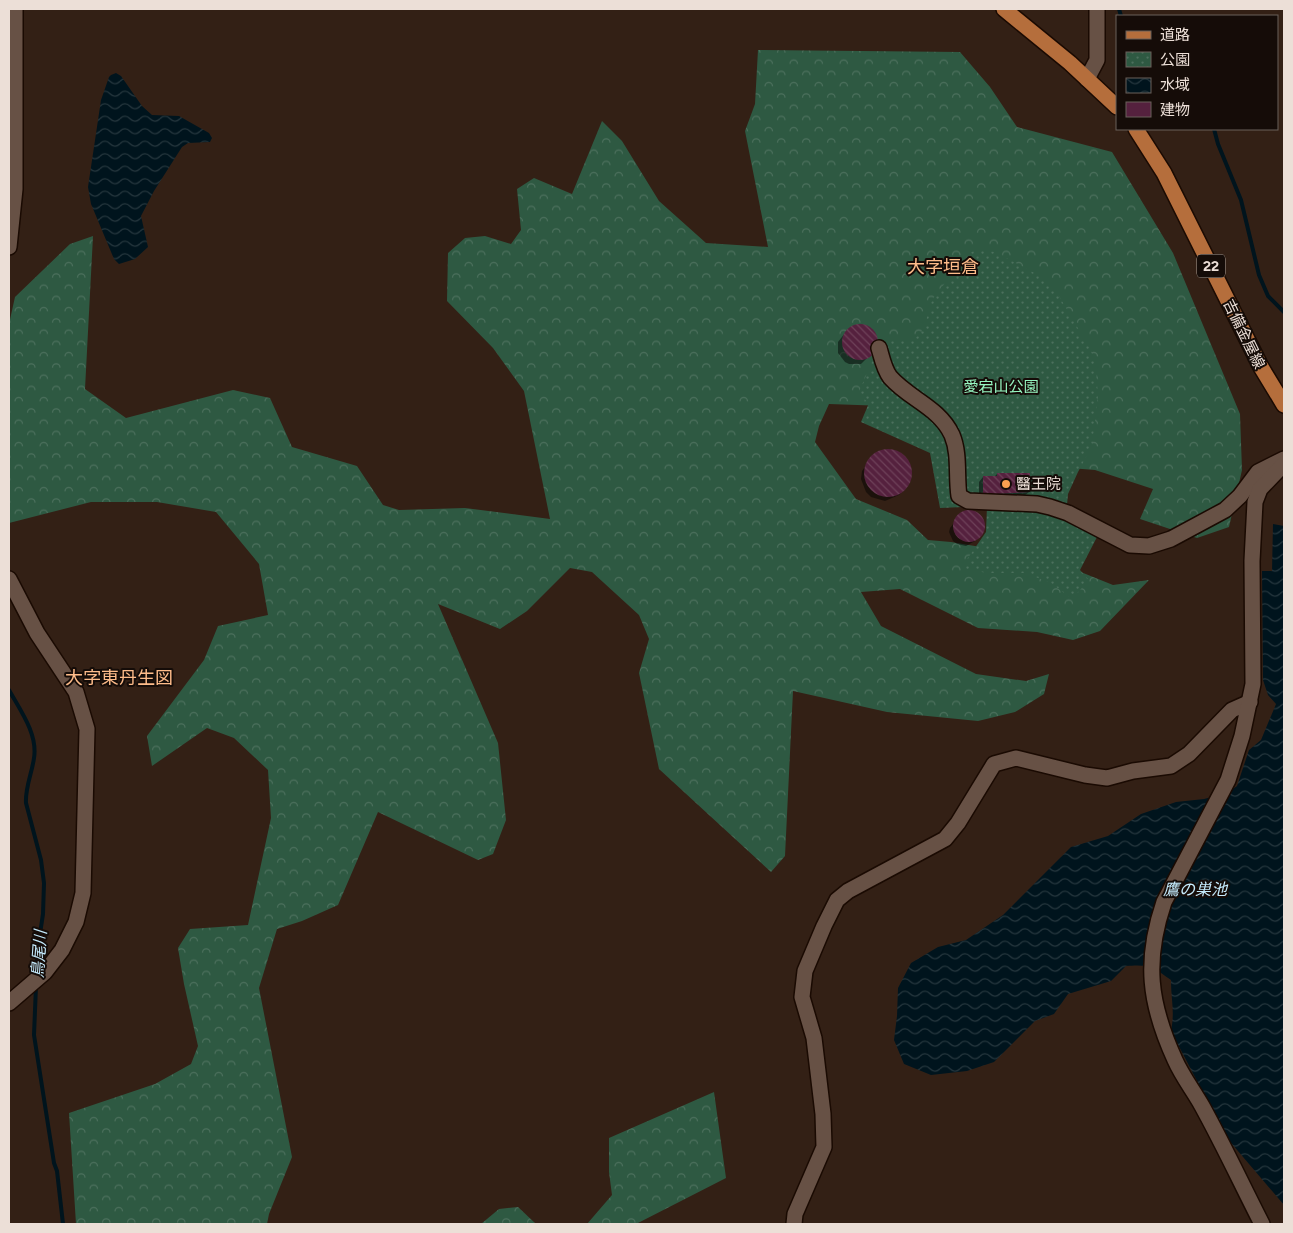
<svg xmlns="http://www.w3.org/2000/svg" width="1293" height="1233" font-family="Figtree,'Noto Sans JP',sans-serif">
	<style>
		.forest { fill: url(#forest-crowns) }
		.park { fill: url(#park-dots) }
		.water { fill: url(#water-waves) }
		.shadow { fill: #0007 }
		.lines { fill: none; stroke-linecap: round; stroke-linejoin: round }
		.stream { stroke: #00141d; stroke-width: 4 }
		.building { fill: url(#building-back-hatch) }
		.minor-casing { stroke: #1a0a02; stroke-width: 18 }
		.major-casing { stroke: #1a0a02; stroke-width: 18 }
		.minor { stroke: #675145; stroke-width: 15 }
		.major { stroke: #b56e3c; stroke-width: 15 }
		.poi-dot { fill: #fb9e50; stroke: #150c08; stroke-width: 2 }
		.labels { text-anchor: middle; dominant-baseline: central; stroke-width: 4; stroke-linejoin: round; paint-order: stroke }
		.shield { fill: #150c08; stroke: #aca099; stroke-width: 1 }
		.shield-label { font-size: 14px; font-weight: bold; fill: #ecdfd7 }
		.street-label { font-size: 15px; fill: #ecdfd7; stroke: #150c08 }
		.park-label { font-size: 15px; fill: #96f5c0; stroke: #150c08 }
		.poi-label { font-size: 15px; fill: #ecdfd7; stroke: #150c08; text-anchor: start }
		.water-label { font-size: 16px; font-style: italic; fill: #c5ebfd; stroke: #150c08 }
		.quarter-label { font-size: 18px; fill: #febc8a; stroke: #150c08 }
	</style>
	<defs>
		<pattern id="forest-crowns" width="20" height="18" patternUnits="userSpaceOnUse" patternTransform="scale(1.25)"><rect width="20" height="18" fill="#2e5942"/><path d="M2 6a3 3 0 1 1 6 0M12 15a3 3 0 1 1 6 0" fill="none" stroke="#4c705d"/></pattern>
		<pattern id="park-dots" width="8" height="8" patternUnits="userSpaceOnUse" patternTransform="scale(1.25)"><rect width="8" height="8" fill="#2e5942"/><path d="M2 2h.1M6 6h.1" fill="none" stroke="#4c705d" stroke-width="1.8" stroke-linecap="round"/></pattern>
		<pattern id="water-waves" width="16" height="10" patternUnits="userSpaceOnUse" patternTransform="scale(1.25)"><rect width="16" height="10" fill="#00141d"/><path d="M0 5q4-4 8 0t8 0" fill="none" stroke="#25363d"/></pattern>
		<pattern id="building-back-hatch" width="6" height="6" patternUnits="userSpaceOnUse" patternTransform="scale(1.25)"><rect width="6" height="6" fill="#55213e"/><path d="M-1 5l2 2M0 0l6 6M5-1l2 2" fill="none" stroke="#6e4159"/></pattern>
	</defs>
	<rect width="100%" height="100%" fill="#332015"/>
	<g class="forest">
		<polygon points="758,50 960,52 990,87 1017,127 1112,152 1173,253 1240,414 1242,470 1229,527 1197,538 1140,519 1153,489 1095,470 970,460 886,406 829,404 819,426 815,442 856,499 907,520 928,540 951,542 1046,558 1113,585 1149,580 1100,631 1073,640 1037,632 978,628 900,589 861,592 881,626 976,674 1026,681 1049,674 1044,694 1015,712 978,721 887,712 793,691 785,856 771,872 659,769 639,673 649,639 639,615 592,572 570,568 527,611 500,629 438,604 498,743 506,820 493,854 478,860 378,812 338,905 302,921 277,929 259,988 292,1157 269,1214 267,1224 76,1224 69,1113 155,1084 191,1064 198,1046 184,984 178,948 190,929 248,925 271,818 268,770 234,738 207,728 152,766 147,736 204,660 218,626 268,615 259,564 216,512 157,502 91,502 9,523 9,324 15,297 70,244 93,236 85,389 126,418 233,390 270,398 292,447 357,466 383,505 399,510 465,508 550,519 524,391 493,348 447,301 448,253 465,238 485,236 511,244 521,230 517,189 534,178 572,194 602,121 622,141 659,201 706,243 768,247 745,131 755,104"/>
		<polygon points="714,1092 726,1178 636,1224 587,1224 612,1195 609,1172 609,1138"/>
		<polygon points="518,1207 536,1224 481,1224 499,1209"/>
	</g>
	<path class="park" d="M 978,249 L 995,252 L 1042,277 L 1059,296 L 1092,352 L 1096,369 L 1098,396 L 1092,446 L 1078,472 L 1068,494 L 1066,516 L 1097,537 L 1080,570 L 1089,580 L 1072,599 L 1051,583 L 1025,573 L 987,573 L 961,568 L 986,532 L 987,506 L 940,508 L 930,453 L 861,422 L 869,403 L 858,394 L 881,341 C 890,340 903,341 912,339 C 927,334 926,315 931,303 C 935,294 941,288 947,281 C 960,266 955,259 978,249 Z"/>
	<g class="water">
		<polygon points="116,73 121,76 142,106 152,115 179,116 209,133 212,138 210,142 188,143 182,147 154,191 141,216 148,247 135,259 119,264 114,259 91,204 88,187 101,100 109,77 111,75"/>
		<path d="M 1273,524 L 1284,526 L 1284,1205 L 1226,1137 L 1171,1031 C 1175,1011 1171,1000 1171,980 C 1153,967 1149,964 1126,966 L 1111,981 L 1068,994 L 1054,1014 L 1035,1021 L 994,1062 L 967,1071 L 931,1075 L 904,1064 L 894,1040 L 897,1016 L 898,988 L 911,963 L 938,947 L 966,940 L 1003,915 L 1071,847 L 1108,836 L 1141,814 L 1176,802 L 1204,799 L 1227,793 L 1237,786 L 1249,750 L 1261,740 L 1276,704 L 1268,695 L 1263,680 L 1262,571 L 1272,571 Z"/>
	</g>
	<g class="shadow">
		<polygon points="855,326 866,327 875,334 876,346 874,351 861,364 849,364 845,362 838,353 838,342 845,333"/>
		<polygon points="890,450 904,457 911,470 908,484 904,490 899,495 885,501 871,497 866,492 861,479 862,471 870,460 876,454"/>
		<polygon points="997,474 1029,492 1024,496 979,502 979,482 983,477 994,477"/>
		<polygon points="969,511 973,512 981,518 984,527 980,536 975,541 966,546 957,544 953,541 949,532 950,528 960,515"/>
	</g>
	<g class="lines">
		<g class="stream">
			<polyline points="1119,9 1121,16"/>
			<polyline points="1214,129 1218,144 1241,200 1259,275 1268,296 1284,312"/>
			<path d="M 9,690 C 20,710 38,734 34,758 C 32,773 25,788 26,803 L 41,860 L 44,883 L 43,914 L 38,947 L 36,974"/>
			<polyline points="36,986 34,1035 54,1163 57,1171 63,1224"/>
		</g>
	</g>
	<g class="building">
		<circle cx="860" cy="342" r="18"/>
		<circle cx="888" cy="473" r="24"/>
		<polygon points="997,473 1030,473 1030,492 996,494 997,498 983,498 983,476 997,476"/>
		<circle cx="969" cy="526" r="16"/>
	</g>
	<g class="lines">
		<defs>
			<g id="minor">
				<polyline points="1087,79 1097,60 1097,9"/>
				<polyline points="9,247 15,189 15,9"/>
				<path d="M 879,348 C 882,358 884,369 890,377 C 909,399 939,407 952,435 C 960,454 956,476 959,496 L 968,501 L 1037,504 L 1050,507 L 1068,513 L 1130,545 L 1149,546 L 1171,539 L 1225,510 L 1240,496 L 1258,472 L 1284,459"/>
				<polyline points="9,579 37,633 76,692 87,729 83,893 76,922 62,950 45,972 9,1003"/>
				<polyline points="794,1224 795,1214 824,1147 823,1114 814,1038 802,997 805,971 824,926 837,900 848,891 945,839 958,823 994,764 1016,758 1085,775 1107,778 1133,771 1171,766 1189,754 1232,710 1250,702"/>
				<path d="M 1262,1224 C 1242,1185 1223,1144 1202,1106 C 1193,1090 1182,1076 1175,1060 C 1149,1003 1144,961 1164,902 L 1228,780 L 1242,736 L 1253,684 L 1252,561 L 1255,502 L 1260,489 L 1284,464"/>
			</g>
			<g id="major">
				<polyline points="1004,9 1070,63 1117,107"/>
				<polyline points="1136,129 1164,173 1261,367 1284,405"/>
			</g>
		</defs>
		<use href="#minor" class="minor-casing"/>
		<use href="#major" class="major-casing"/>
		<use href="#minor" class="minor"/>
		<use href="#major" class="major"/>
	</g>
	<circle class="poi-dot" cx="1006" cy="484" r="5"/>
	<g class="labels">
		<rect class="shield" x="1197" y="254.5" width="28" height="23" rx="4"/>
		<g class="shield-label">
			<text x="1211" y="266">22</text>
		</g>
		<g class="street-label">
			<text transform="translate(1244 334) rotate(64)">吉備金屋線</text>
		</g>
		<g class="park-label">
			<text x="1001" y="387">愛宕山公園</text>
		</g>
		<g class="poi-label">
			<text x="1016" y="484">醫王院</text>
		</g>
		<g class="water-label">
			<text x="1195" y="889">鷹の巣池</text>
			<text transform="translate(39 954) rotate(-86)">鳥尾川</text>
		</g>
		<g class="quarter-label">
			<text x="943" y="267">大字垣倉</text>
			<text x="119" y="678">大字東丹生図</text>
		</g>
	</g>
	<rect width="1293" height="1233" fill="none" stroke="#ecdfd7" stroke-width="20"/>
	<rect x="1116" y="15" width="162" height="115" fill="#150c08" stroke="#6b605b"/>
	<rect x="1126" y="31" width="25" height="8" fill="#b56e3c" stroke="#6b605b"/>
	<text x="1160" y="40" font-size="15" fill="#ecdfd7">道路</text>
	<rect x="1126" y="52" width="25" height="15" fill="url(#park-dots)" stroke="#6b605b"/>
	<text x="1160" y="65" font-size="15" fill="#ecdfd7">公園</text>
	<rect x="1126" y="78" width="25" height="15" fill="url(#water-waves)" stroke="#6b605b"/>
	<text x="1160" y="90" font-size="15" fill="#ecdfd7">水域</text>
	<rect x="1126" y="102" width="25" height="15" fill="#55213e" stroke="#6b605b"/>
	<text x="1160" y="115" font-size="15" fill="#ecdfd7">建物</text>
</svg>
